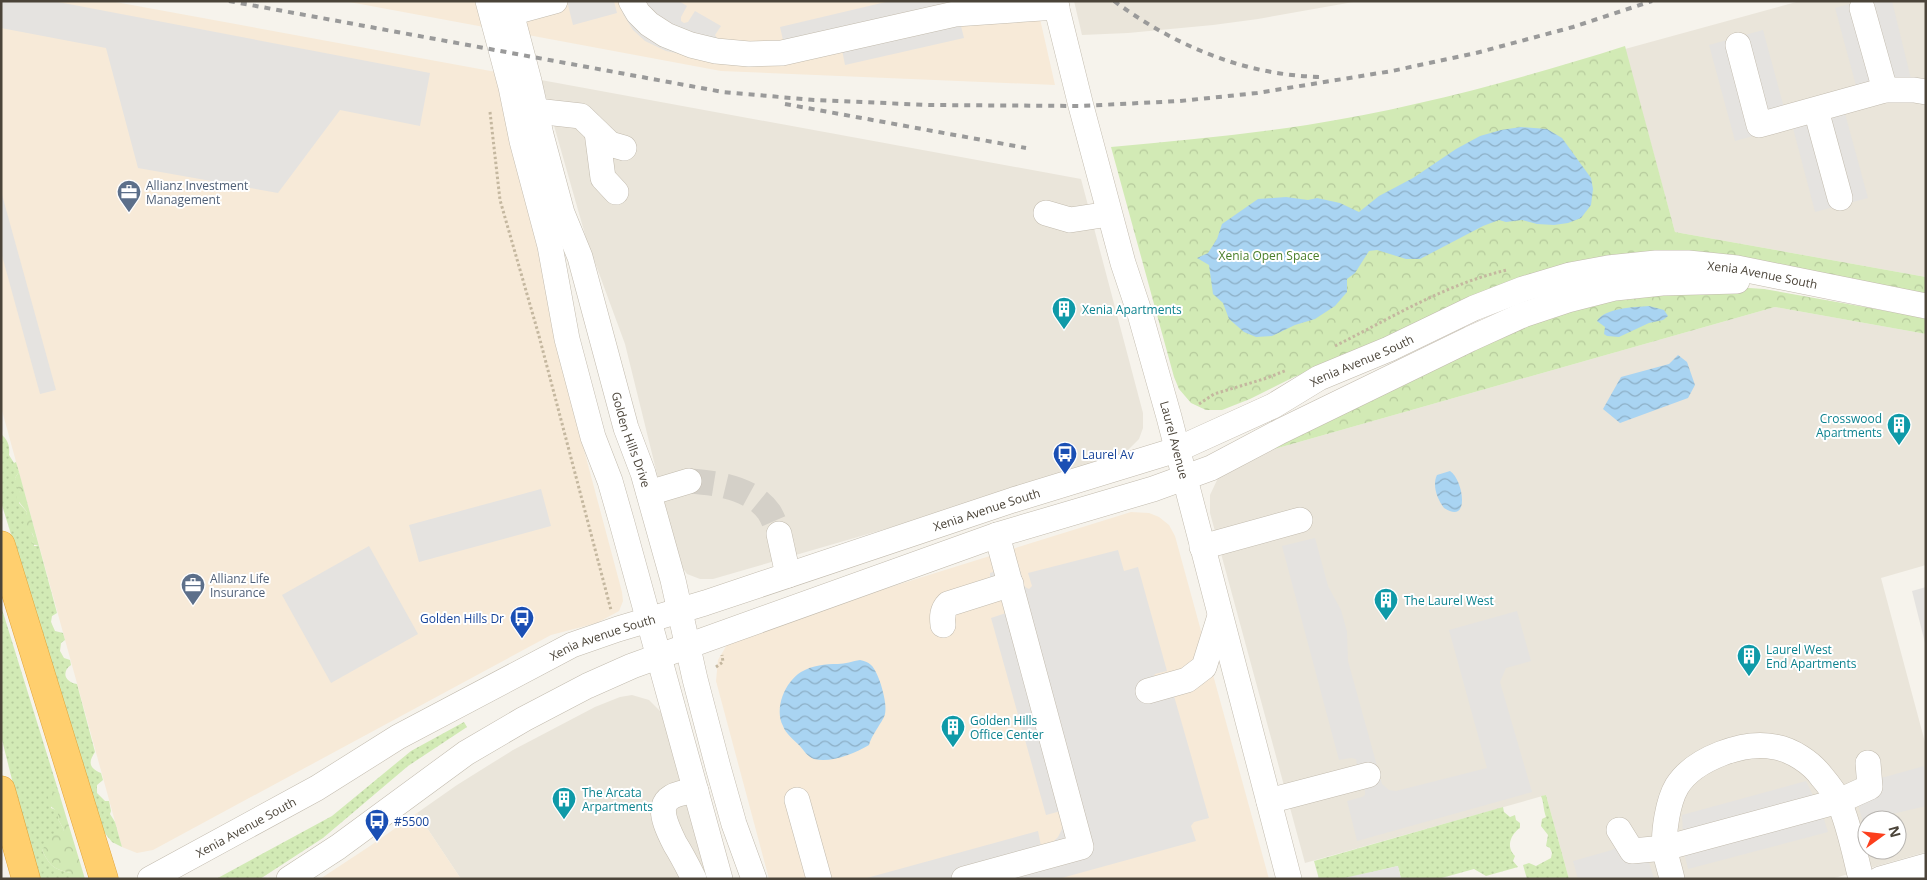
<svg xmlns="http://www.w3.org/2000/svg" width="1927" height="880" font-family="'Open Sans',sans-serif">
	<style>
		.residential { fill: #eae5da; fill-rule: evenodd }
		.commercial { fill: #f7ead8 }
		.grass { fill: url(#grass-dots) }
		.forest { fill: url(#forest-crowns) }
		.parking { fill: #e5e3e0 }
		.water { fill: url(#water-waves) }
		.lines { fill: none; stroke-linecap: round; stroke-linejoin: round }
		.minor-tunnel { stroke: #d4d0c8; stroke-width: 25; stroke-dasharray: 25 12; stroke-linecap: butt }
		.minor-casing { stroke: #c2bbae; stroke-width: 26 }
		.highway-casing { stroke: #e0a43c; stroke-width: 29 }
		.path { stroke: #c4b79f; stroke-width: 3; stroke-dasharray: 2.5 2.5; stroke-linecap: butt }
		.minor { stroke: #fff; stroke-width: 25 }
		.highway { stroke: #ffcf6e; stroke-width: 28 }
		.rail { stroke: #9a9a9a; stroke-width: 4; stroke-dasharray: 6 6; stroke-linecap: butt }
		.labels { text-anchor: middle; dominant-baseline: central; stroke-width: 4; stroke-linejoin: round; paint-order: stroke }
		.service-label { font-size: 12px; fill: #4e5e75; stroke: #fff; text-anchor: start }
		.park-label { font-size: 12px; fill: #4a7f2a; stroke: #fff }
		.street-label { font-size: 12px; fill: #4b4439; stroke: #fff }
		.culture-label { font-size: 12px; fill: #0d838f; stroke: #fff; text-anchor: start }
		.transit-label { font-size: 12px; fill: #164399; stroke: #fff; text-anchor: start }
	</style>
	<defs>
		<pattern id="grass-dots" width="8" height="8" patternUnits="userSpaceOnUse" patternTransform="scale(1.25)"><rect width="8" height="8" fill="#d2eab5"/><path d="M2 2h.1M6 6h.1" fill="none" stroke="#b6ca9c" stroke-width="1.8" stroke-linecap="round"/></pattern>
		<pattern id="forest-crowns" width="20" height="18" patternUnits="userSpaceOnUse" patternTransform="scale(1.25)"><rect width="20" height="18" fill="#d2eab5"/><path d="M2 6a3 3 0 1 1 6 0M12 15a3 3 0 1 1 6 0" fill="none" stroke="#b6ca9c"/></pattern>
		<pattern id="water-waves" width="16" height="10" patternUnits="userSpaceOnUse" patternTransform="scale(1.25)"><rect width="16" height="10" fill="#a9d4f2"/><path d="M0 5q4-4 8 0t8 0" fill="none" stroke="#8caec5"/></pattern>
	</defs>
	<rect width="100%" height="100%" fill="#f6f3ec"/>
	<g class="residential">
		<polygon points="1074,1 1359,1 1258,19 1213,25 1128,33 1082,35"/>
		<polygon points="1800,1 1926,1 1926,277 1675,232 1625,49"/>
		<polygon points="541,80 1081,179 1143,413 1143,428 1139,439 1124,454 1065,477 713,579 700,579 687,574 679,563 625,344 586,238"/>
		<path d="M 1775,307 L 1926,334 L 1926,565 L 1881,578 L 1926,746 L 1926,852 L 1831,879 L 1569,879 L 1546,795 L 1305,863 L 1210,513 L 1210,495 L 1218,478 L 1253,455 ZM 1867,820 L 1897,820 L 1897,850 L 1867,850 Z"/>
		<polygon points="632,695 649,700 664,715 713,879 461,879 417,813 457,785 513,750 595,707 620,697"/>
	</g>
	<g class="commercial">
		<polygon points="1,1 110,1 496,72 541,236 556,345 622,592 623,601 619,611 597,623 551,635 153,850 137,853 122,847 1,407"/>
		<polygon points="344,1 477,1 484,27"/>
		<polygon points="519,1 1036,1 1055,85 721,71 528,35"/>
		<polygon points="1131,512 1149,513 1159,517 1169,525 1175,536 1269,879 769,879 716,681 718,660 728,643 823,608"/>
		<polygon points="417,813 461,879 320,879 370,846"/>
	</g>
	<g class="grass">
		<path d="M 1,434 C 8,440 10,446 9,455 L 14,463 L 16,462 L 19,472 L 15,478 L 20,490 L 19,503 L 27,512 L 25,522 L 34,537 L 34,546 L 39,546 L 57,613 L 52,616 L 51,622 L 55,631 L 63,633 L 65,640 L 61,643 L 60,651 L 64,658 L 70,660 L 71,665 C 61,672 65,682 77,684 L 95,752 C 88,762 89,768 101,773 L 103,780 L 97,785 L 97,793 L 105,801 L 109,801 L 111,811 L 110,814 L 115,822 L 122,847 L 112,842 L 103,831 L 1,502 Z"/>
		<path d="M 1,606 L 59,793 L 51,792 L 51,808 L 59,811 L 58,819 L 64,830 L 42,850 C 50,866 53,869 71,873 L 71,879 L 37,879 L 1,736 Z"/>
		<polygon points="464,722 467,727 408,766 323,838 260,879 216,879 332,816 411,751"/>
		<path d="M 1546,795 L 1569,879 L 1527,879 L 1523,865 L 1529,863 L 1536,866 L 1551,858 L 1552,853 L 1550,848 L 1546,846 L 1548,835 L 1541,826 L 1542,819 L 1546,817 C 1543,809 1544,803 1541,796 Z"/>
		<path d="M 1503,807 L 1504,812 L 1510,817 L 1515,815 L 1516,820 L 1520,823 L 1520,828 C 1510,835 1506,847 1515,856 L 1513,861 L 1518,867 L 1486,876 L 1474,869 L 1438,879 L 1401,879 L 1398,866 L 1344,879 L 1319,879 L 1314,861 Z"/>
	</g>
	<g class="forest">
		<path d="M 1625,46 L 1675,232 L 1926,277 L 1926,294 L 1678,256 L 1377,347 L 1294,377 L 1250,399 L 1222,410 L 1206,410 L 1191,403 L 1179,389 L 1174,377 L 1111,147 C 1177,141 1242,135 1307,125 C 1415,108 1521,79 1625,46 Z"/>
		<polygon points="1734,287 1764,289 1926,318 1926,334 1775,307 1253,455 1500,332 1588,301"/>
		<polygon points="19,472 39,546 32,544 31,540 34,537 32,533 26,531 23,525 27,512 16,498 20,491 17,488 15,478"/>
		<path d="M 51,791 L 59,793 L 85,879 L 71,879 L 71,873 C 53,869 50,866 42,850 L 51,837 L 64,830 L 58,819 L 58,812 L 49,805 L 48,795 Z"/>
	</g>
	<g class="parking">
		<polygon points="1,1 53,1 430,73 420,126 340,110 278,193 138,168 106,48 1,28"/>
		<polygon points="567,1 614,1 617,13 573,25"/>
		<polygon points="620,1 679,1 687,6 681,17 681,21 684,23 688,22 695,11 721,26 715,35 718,40 781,43 783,40 780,27 890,1 952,1 957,23 960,22 964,38 845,65 842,50 720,62 666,51 645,41 633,30 623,14"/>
		<polygon points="1860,1 1892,1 1915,95 1862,108 1835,8"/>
		<polygon points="1763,30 1789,126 1735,141 1709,45"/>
		<polygon points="1840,95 1868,198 1815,212 1788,109"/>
		<polygon points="1,191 56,390 40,394 1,252"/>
		<polygon points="541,489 551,526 419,562 409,525"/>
		<polygon points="1315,538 1328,586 1341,610 1347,632 1348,661 1382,784 1389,790 1396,791 1487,768 1449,630 1517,611 1531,661 1506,668 1500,682 1532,792 1357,841 1347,801 1362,797 1365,795 1365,791 1354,768 1357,765 1356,759 1351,758 1339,760 1282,546"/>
		<polygon points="369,546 418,634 331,683 282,595"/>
		<polygon points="1118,550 1124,571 1138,567 1167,671 1155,674 1153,679 1174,696 1209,818 1194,822 1191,826 1196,841 1058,879 863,879 1038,831 1041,846 1052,843 1058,837 1062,829 1061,811 1046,815 991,618 1006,613 1003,602 990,578 990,573 1018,564 1025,587 1029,589 1032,586 1028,573"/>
		<polygon points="1926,587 1926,647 1912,591"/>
		<polygon points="1924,766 1926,774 1926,806 1867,820 1863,822 1859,808 1857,778 1885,777"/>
		<polygon points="1806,781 1823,816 1828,832 1688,869 1684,853 1682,815"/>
		<polygon points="1635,836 1649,863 1654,878 1578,879 1573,861 1612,850"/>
		<polygon points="1398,866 1401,879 1344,878"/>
	</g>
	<g class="water">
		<polygon points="1521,127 1547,129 1562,138 1591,178 1593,189 1591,205 1581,218 1568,223 1554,225 1537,224 1522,220 1506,222 1499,220 1483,226 1420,259 1406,259 1377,250 1369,251 1355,273 1347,279 1347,292 1335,306 1315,319 1295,325 1272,336 1256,337 1244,332 1229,319 1223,303 1213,294 1209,265 1197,258 1208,253 1217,239 1222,224 1258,199 1286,197 1308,200 1317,198 1340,203 1359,212 1379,196 1413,178 1456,149 1480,136 1501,130"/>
		<path d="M 1649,306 L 1664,310 L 1668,316 L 1663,320 L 1649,323 L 1619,337 L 1607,336 L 1604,334 L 1605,327 L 1597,321 C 1605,308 1634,307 1649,306 Z"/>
		<polygon points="1678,355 1687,362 1695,385 1688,398 1620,423 1603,409 1621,377 1669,364"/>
		<path d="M 1450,471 C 1463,479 1471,526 1444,508 C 1437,499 1432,485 1437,475 Z"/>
		<path d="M 860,660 C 864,661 868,662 871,665 C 879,672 888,704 885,714 C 884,720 872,734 869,745 C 854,754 831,763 814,759 C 808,757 804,751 800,746 C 794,740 786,734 783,726 C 774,708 785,682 801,672 C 813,665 825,664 838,664 C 845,664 853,661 860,660 Z"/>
	</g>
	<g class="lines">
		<path class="minor-tunnel" d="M 689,481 C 716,483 751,487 769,512 C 773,518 776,527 779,534"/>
		<defs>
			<g id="minor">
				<polyline points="488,1 511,87 522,141 550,246 567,339 593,437 610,481 622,523 720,879"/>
				<path id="s1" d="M 508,1 L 529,81 L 541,135 L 562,213 L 580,257 L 626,428 L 643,473 L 673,580 L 695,679 L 718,767 L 734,824 L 754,879"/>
				<polyline points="631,1 638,13 649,24 666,35 691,45 716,51 749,54 782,53 955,14 1057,7"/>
				<path id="s2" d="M 1055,1 L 1081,106 L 1123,263 L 1140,314 L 1169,417 L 1289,879"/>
				<polyline points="1862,8 1885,90"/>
				<polyline points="511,13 555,1"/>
				<polyline points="1738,45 1759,125 1885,90 1914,90 1926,92"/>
				<polyline points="1816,110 1840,198"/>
				<polyline points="536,111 581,116 610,144 624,148"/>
				<polyline points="597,132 603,178 616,192"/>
				<polyline points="1046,213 1070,220 1109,214"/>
				<polyline points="649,493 689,481"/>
				<polyline points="779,534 788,575"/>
				<polyline points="1202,547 1300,520"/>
				<path d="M 943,625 C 942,617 942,610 948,604 L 1011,584"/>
				<polyline points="1148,691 1187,680 1204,667 1220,616"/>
				<polyline points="797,800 819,879"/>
				<polyline points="1269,801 1368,775"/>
				<polyline points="1619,830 1632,851 1665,848 1839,801 1870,787 1868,763"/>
				<path id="s3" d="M 150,879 L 317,788 L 398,737 L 572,645 L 618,629 L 705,603 L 1013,500 L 1176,450 L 1273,406 L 1319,378 L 1389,349 L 1474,308 L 1523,289 L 1570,275 L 1608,268 L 1656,263 L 1688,263 L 1737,268 L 1926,306"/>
				<polyline points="289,879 338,847 466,753 524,719 587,686 632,666 997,535 1153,489 1211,468 1281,431 1470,339 1523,315 1568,300 1615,288 1662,283 1737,281"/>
				<path d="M 694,879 C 688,867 682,855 675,844 C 660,814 653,794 696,791"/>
				<polyline points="964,879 1081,847 997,535"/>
				<path d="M 1672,879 C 1670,869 1666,859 1665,849 C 1663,832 1668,801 1677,786 C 1694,759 1744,740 1775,747 C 1792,750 1811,762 1822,777 C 1828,784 1835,793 1839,802 C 1849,824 1855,855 1861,879"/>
				<polyline points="1880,879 1926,866"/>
			</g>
			<g id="highway">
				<polyline points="1,545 104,879"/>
				<polyline points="1,790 26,879"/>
			</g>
		</defs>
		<use href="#minor" class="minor-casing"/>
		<use href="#highway" class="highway-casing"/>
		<g class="path">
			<polyline points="490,112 500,200 539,336 611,610"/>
			<path d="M 1335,346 C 1391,318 1446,284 1507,270"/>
			<polyline points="1199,404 1214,394 1267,378 1287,370"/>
			<polyline points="716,667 723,662 722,655"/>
		</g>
		<use href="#minor" class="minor"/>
		<use href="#highway" class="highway"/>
		<g class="rail">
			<polyline points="229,1 723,92 814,100 930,105 1081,106 1180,101 1257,93 1392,71 1476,53 1573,27 1652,1"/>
			<path d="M 1114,1 C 1175,46 1246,76 1323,77"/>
			<polyline points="785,104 1026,148"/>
		</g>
	</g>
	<defs>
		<symbol id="office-pin" viewBox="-11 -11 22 30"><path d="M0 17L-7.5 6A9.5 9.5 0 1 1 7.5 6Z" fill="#5c6f8a" stroke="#fff"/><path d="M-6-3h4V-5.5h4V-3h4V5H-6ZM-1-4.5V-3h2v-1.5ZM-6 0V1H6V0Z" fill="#fff"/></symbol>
		<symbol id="building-pin" viewBox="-11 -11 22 30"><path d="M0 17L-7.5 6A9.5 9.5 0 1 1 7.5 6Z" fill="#0f9aa8" stroke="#fff"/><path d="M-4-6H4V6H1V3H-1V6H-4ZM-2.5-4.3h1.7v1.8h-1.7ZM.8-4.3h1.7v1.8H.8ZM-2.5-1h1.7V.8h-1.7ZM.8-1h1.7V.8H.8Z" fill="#fff"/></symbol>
		<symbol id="bus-pin" viewBox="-11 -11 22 30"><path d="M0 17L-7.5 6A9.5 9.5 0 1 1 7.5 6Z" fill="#1a4fb4" stroke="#fff"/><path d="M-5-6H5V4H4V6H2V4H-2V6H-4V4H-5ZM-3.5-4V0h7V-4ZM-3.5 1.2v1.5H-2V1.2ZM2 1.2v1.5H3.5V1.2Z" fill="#fff"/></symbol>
	</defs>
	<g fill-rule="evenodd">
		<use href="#office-pin" x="115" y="178" width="28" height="38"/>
		<use href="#building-pin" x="1050" y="295" width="28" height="38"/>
		<use href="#building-pin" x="1885" y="411" width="28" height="38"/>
		<use href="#bus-pin" x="1051" y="440" width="28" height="38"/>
		<use href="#office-pin" x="179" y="571" width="28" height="38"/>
		<use href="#building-pin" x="1372" y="586" width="28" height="38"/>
		<use href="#bus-pin" x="508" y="604" width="28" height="38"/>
		<use href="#building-pin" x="1735" y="642" width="28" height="38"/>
		<use href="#building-pin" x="939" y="713" width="28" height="38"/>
		<use href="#building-pin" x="550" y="785" width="28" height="38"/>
		<use href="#bus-pin" x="363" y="807" width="28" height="38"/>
	</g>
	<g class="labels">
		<g class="service-label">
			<text x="146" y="185">Allianz Investment<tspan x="146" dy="14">Management</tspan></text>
			<text x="210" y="578">Allianz Life<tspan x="210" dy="14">Insurance</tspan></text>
		</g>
		<g class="park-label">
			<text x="1269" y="255">Xenia Open Space</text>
		</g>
		<g class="street-label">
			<text stroke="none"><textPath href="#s3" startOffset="1744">Xenia Avenue South</textPath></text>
			<text stroke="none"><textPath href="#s3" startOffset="1324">Xenia Avenue South</textPath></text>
			<text stroke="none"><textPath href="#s1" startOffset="456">Golden Hills Drive</textPath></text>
			<text stroke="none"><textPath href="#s2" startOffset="455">Laurel Avenue</textPath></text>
			<text stroke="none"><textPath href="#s3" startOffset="919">Xenia Avenue South</textPath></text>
			<text stroke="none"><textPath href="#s3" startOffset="514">Xenia Avenue South</textPath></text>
			<text stroke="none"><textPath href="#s3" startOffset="109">Xenia Avenue South</textPath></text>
		</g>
		<g class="culture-label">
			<text x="1082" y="309">Xenia Apartments</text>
			<text x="1882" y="418" text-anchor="end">Crosswood<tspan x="1882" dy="14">Apartments</tspan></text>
			<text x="1404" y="600">The Laurel West</text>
			<text x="1766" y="649">Laurel West<tspan x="1766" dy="14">End Apartments</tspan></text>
			<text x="970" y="720">Golden Hills<tspan x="970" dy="14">Office Center</tspan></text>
			<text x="582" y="792">The Arcata<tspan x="582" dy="14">Arpartments</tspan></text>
		</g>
		<g class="transit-label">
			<text x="1082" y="454">Laurel Av</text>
			<text x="504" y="618" text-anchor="end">Golden Hills Dr</text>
			<text x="394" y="821">#5500</text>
		</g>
	</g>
	<rect width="1927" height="880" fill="none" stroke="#4b4439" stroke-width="5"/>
	<g transform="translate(1882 835) rotate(75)"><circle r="24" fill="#ffffff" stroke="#b7b4b0"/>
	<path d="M0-4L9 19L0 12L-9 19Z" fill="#fc3f1d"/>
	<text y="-8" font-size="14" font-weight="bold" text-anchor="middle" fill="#4b4439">N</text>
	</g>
</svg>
